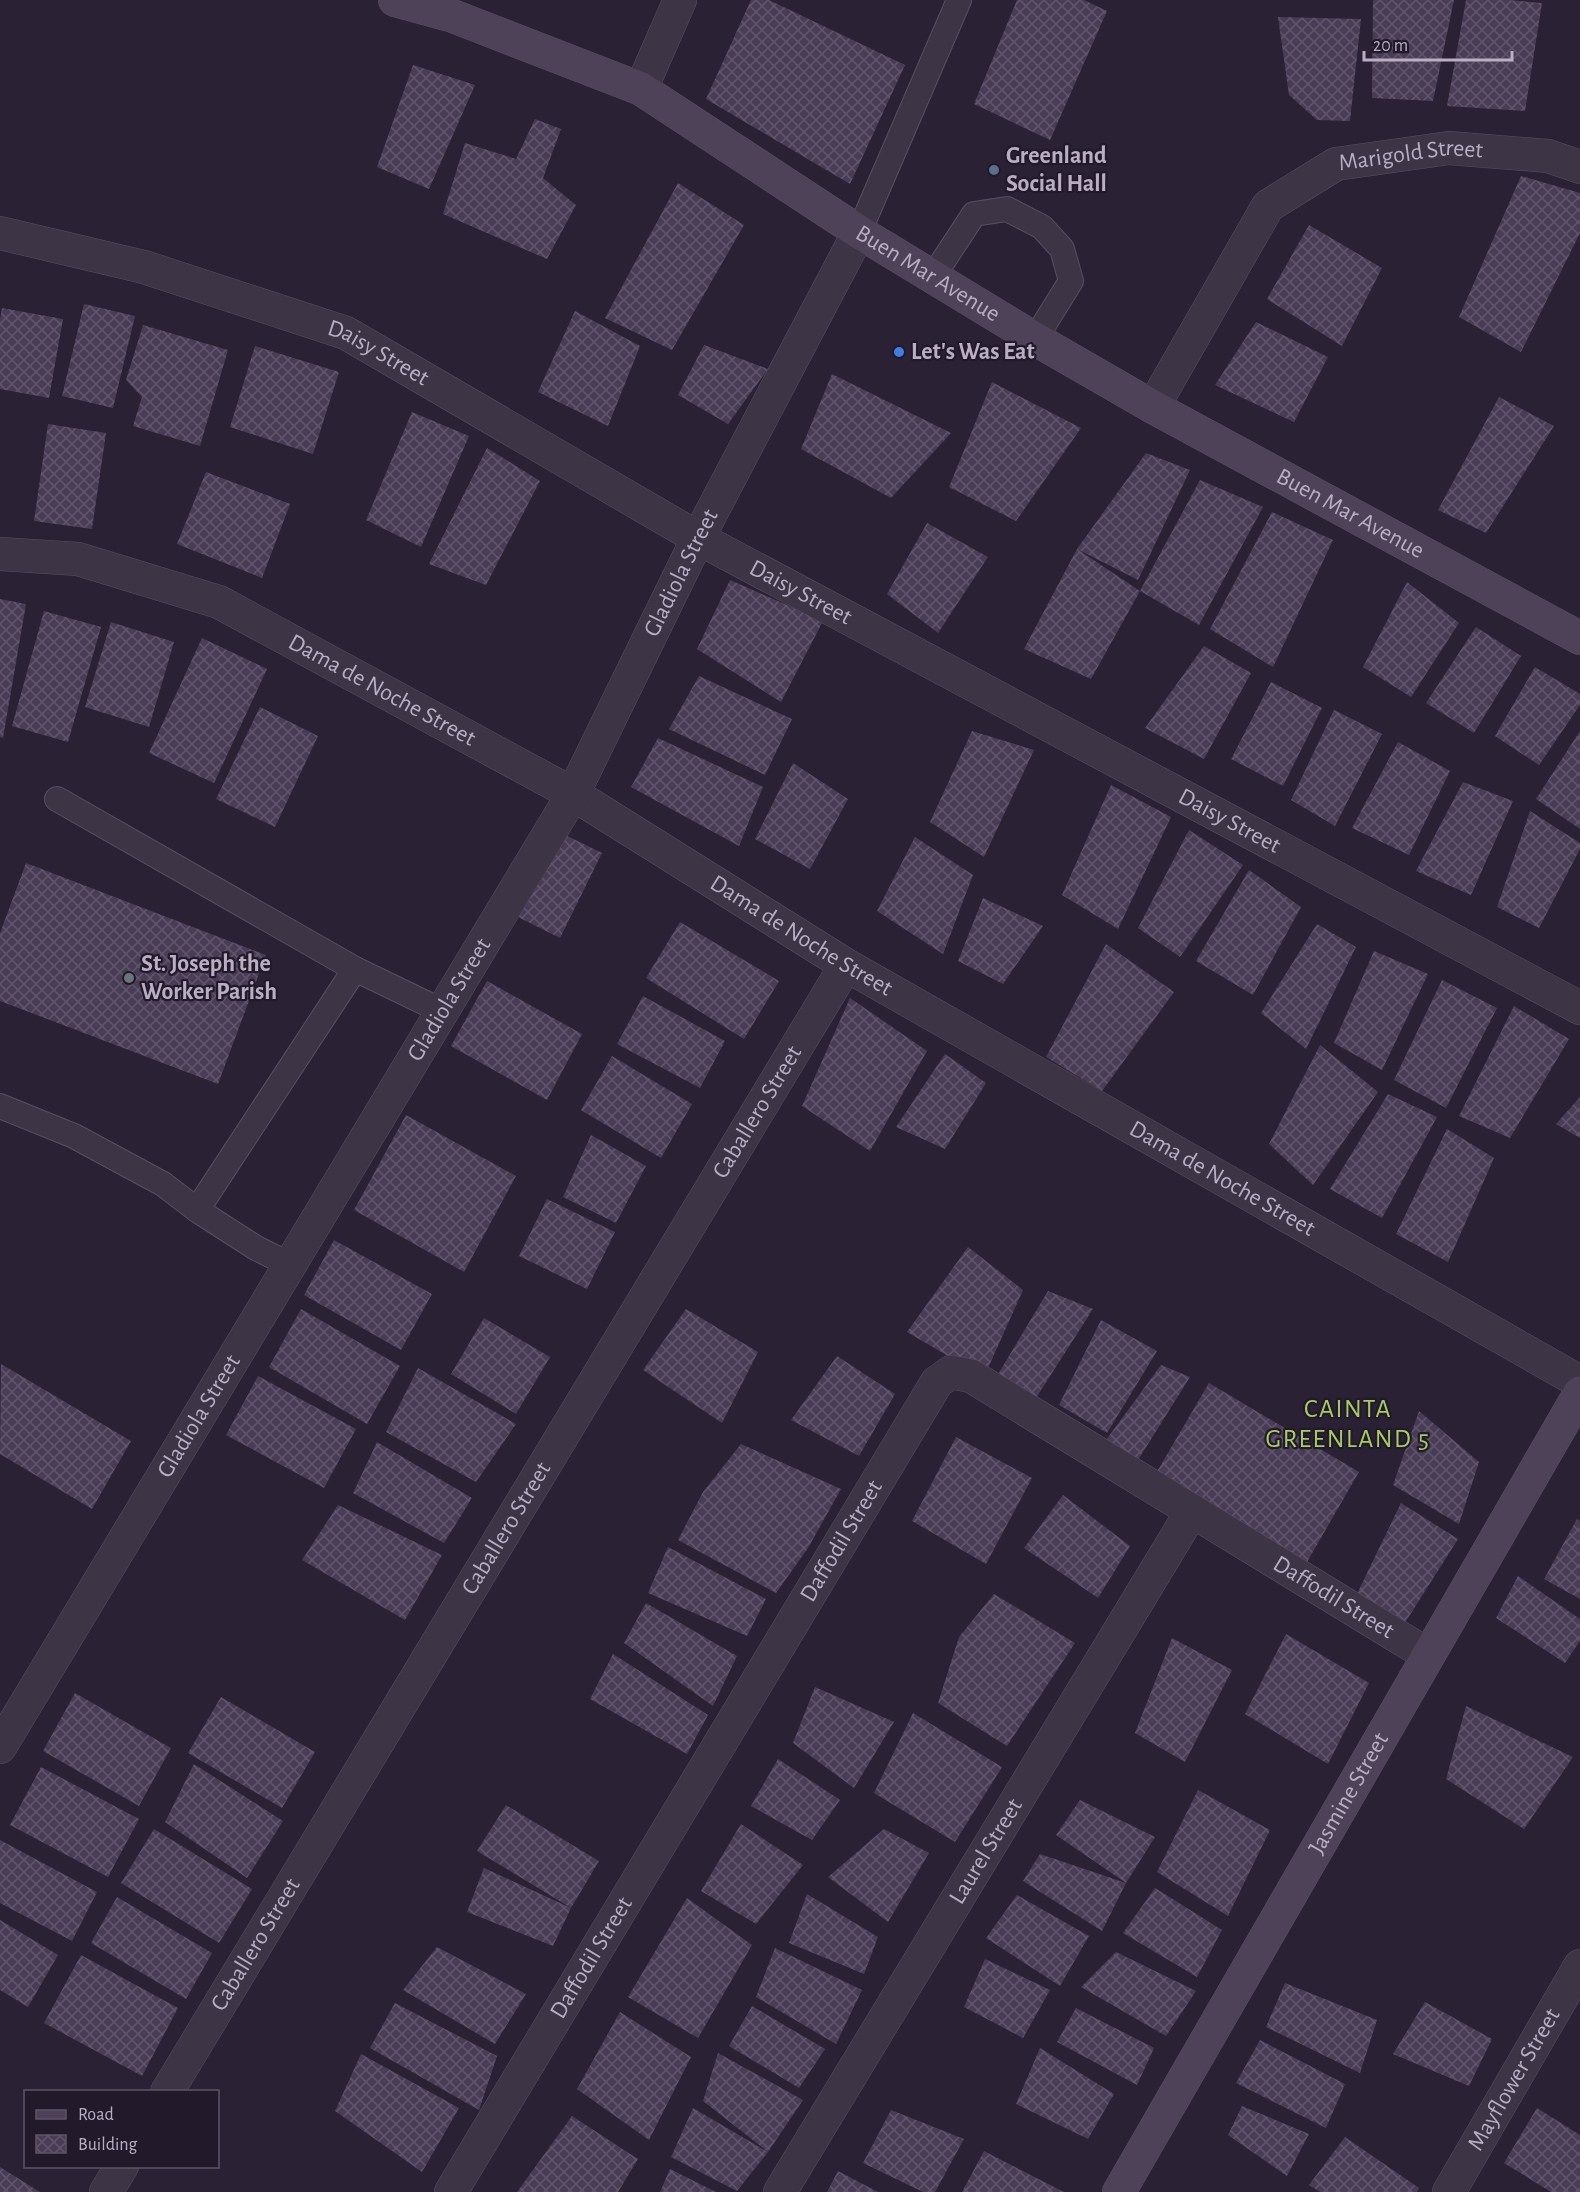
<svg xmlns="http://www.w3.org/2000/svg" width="1580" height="2192" font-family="'Alegreya Sans',sans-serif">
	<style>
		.building { fill: url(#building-cross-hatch) }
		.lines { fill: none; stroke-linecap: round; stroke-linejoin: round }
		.lane-casing { stroke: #584f61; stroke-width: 26 }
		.street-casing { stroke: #584f61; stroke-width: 34 }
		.secondary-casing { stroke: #584f61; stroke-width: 34 }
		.lane { stroke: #3d3446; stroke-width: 24 }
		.street { stroke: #3d3446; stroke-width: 33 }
		.secondary { stroke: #4e4259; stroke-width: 33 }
		.service-dot { fill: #5c6f8a; stroke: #221a2a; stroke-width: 2 }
		.shop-dot { fill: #3f7fe0; stroke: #221a2a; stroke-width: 2 }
		.worship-dot { fill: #6b7280; stroke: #221a2a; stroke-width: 2 }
		.labels { text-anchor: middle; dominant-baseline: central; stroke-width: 4.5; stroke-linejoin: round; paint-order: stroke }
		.poi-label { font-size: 24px; font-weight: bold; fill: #b9aec3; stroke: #221a2a; text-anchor: start }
		.street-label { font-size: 24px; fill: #b9aec3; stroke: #221a2a }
		.neighbourhood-label { font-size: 26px; letter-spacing: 1.5px; fill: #a8cc60; stroke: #221a2a }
	</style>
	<defs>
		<pattern id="building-cross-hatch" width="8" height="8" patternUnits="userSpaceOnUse" patternTransform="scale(1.5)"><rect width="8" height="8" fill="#493d56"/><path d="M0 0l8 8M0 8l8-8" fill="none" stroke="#61566d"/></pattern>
	</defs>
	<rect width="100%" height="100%" fill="#2a2135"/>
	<g class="building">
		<polygon points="751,0 769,0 905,65 850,184 706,99"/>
		<polygon points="1017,0 1084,0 1107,11 1050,140 974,104"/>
		<polygon points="1373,0 1454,0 1433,101 1372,98"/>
		<polygon points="1466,0 1508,0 1542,3 1525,111 1447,106"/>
		<polygon points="1278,17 1361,19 1350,121 1317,120 1289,95"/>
		<polygon points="413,65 475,85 429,189 377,167"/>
		<polygon points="535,119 561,129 543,178 576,205 547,259 443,214 465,143 516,159"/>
		<polygon points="1521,176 1580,193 1580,233 1521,352 1459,317"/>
		<polygon points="678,183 744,225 672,350 605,318"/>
		<polygon points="1309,225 1382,268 1342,346 1267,299"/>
		<polygon points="84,304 135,316 113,408 62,396"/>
		<polygon points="2,308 63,319 49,398 0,389 0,320"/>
		<polygon points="575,311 640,346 608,426 538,392"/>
		<polygon points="1256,322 1328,357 1294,422 1215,385"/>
		<polygon points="143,325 228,350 200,446 133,426 142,397 126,380"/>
		<polygon points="704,345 768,369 728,424 678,395"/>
		<polygon points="255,346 339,372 313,454 230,427"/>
		<polygon points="832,374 951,433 891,498 801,449"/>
		<polygon points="992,382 1081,428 1016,521 949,487"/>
		<polygon points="1499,397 1554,426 1486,533 1438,510"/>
		<polygon points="412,412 469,436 421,547 366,520"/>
		<polygon points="48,424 106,433 92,529 34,521"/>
		<polygon points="487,448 540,481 486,585 429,564"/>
		<polygon points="1146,453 1190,470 1138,580 1077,549 1140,591 1091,679 1024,649 1077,549"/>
		<polygon points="206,472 290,504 262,578 177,544"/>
		<polygon points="1200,480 1263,507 1199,625 1140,591"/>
		<polygon points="1272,512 1333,540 1273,667 1210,629"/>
		<polygon points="927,523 988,557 938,633 887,594"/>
		<polygon points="730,580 823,621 781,702 697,649"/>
		<polygon points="1407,582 1459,623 1411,697 1363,667"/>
		<polygon points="0,599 26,604 3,738 0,737"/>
		<polygon points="44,611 101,627 68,742 12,726"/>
		<polygon points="111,622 174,642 149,727 85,707"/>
		<polygon points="1476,627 1521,656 1474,733 1426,703"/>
		<polygon points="202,638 267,669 214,783 149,753"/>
		<polygon points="1204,646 1251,673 1204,759 1145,728"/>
		<polygon points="1535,667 1580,694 1580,705 1539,765 1495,736"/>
		<polygon points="699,676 792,719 765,775 669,729"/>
		<polygon points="1271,682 1322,708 1283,786 1231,759"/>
		<polygon points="260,707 318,736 275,827 216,799"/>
		<polygon points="1334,710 1382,734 1335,826 1291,800"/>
		<polygon points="972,731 1034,750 984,857 930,822"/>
		<polygon points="1580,731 1580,829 1536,799"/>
		<polygon points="658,738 763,787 739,846 631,787"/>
		<polygon points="1398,742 1450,771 1409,855 1352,828"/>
		<polygon points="793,763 848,799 810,869 755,839"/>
		<polygon points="1463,782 1513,801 1471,895 1416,871"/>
		<polygon points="1111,785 1171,817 1118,929 1062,895"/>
		<polygon points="1530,811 1580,843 1580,849 1539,928 1497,907"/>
		<polygon points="555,830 602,853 560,938 514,915"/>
		<polygon points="1189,830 1243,865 1180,957 1138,928"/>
		<polygon points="915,837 973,875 943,954 877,911"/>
		<polygon points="26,863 266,955 218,1084 0,1001 0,933"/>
		<polygon points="1249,870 1301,907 1253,995 1196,961"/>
		<polygon points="983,898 1043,926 1003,984 958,961"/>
		<polygon points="680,922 779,981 744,1039 646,978"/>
		<polygon points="1317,924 1356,947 1306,1049 1261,1013"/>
		<polygon points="1106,944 1174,992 1102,1091 1046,1057"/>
		<polygon points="1374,951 1428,974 1382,1070 1334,1043"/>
		<polygon points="1442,980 1497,1008 1446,1108 1394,1080"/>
		<polygon points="487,981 582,1034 547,1100 451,1046"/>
		<polygon points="643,996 725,1041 700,1088 617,1044"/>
		<polygon points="850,998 927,1051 870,1151 802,1106"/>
		<polygon points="1514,1006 1569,1039 1510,1138 1459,1116"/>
		<polygon points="1320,1045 1378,1092 1313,1185 1269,1144"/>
		<polygon points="945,1054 986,1083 945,1149 896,1127"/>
		<polygon points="612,1056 692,1104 661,1158 581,1110"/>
		<polygon points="1388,1094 1437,1117 1382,1218 1330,1189"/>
		<polygon points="1580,1097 1580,1138 1556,1124"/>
		<polygon points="406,1115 516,1176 464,1272 354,1210"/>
		<polygon points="1447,1129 1494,1158 1448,1262 1396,1234"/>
		<polygon points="591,1135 646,1166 616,1223 563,1197"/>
		<polygon points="547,1199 615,1232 587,1289 519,1256"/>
		<polygon points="334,1240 432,1294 401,1350 304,1295"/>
		<polygon points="968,1247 1023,1290 984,1377 907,1332"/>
		<polygon points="1048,1291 1093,1309 1036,1398 997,1376"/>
		<polygon points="301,1309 400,1366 367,1424 269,1367"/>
		<polygon points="686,1309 758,1352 722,1423 643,1370"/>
		<polygon points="484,1318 550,1357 516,1414 451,1374"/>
		<polygon points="1101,1320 1157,1351 1107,1433 1059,1405"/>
		<polygon points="837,1356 895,1394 859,1456 791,1420"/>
		<polygon points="1,1364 131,1441 92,1509 0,1454"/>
		<polygon points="1161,1365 1190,1377 1133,1468 1101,1447"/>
		<polygon points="418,1368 516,1424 476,1482 386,1432"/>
		<polygon points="258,1376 356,1429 324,1488 226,1435"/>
		<polygon points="1209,1383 1359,1472 1303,1569 1152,1480"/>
		<polygon points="1419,1411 1479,1462 1459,1524 1393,1485"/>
		<polygon points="956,1437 1032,1478 986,1564 912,1521"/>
		<polygon points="377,1442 472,1498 444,1543 353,1493"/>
		<polygon points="741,1444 841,1489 808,1548 776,1593 678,1540 703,1492"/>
		<polygon points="1063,1495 1130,1546 1098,1598 1024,1548"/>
		<polygon points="1401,1503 1458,1539 1401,1629 1354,1600"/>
		<polygon points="338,1505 442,1555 405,1620 302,1560"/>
		<polygon points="1577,1519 1580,1521 1580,1599 1544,1579"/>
		<polygon points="668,1547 766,1599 747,1636 648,1593"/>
		<polygon points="1518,1576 1580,1619 1580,1641 1565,1663 1496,1618"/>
		<polygon points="994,1594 1075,1643 1007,1746 938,1703 959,1637"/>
		<polygon points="646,1603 737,1656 713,1706 624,1643"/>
		<polygon points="1286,1634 1369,1683 1328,1764 1245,1714"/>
		<polygon points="1172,1638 1232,1670 1185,1762 1135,1733"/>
		<polygon points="613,1654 708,1715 687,1754 590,1699"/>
		<polygon points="815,1687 894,1722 854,1788 793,1743"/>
		<polygon points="75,1693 171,1748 139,1806 43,1751"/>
		<polygon points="221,1697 315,1752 282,1808 188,1753"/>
		<polygon points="1466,1706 1573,1757 1524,1829 1446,1779"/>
		<polygon points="913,1713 1002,1767 955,1842 874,1793"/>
		<polygon points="778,1759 840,1800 812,1840 751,1806"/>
		<polygon points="194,1764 283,1821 247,1878 165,1822"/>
		<polygon points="41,1767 139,1819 108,1877 10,1825"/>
		<polygon points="1198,1790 1270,1830 1228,1916 1157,1872"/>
		<polygon points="1080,1800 1155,1837 1126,1883 1056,1835"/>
		<polygon points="506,1805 599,1861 571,1908 477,1851"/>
		<polygon points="741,1824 803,1865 756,1924 701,1891"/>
		<polygon points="154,1829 252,1889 219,1943 121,1883"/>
		<polygon points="884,1829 929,1853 888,1922 828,1877"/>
		<polygon points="0,1840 97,1892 72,1941 0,1903"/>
		<polygon points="1040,1854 1126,1883 1102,1931 1023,1881"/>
		<polygon points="484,1868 571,1908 553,1946 467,1912"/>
		<polygon points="1155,1888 1222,1930 1197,1977 1123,1933"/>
		<polygon points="807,1894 878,1937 864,1974 789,1943"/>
		<polygon points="1017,1895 1089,1936 1060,1986 986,1938"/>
		<polygon points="117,1897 212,1953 186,1999 91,1943"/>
		<polygon points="687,1898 752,1945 698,2038 628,1997"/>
		<polygon points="0,1920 58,1955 28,2007 0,1990"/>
		<polygon points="437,1947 526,1994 495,2044 403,1990"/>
		<polygon points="775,1948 862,1990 836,2044 756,1997"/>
		<polygon points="1116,1952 1196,1991 1166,2036 1081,1987"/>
		<polygon points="81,1955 178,2008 142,2076 44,2023"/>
		<polygon points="985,1959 1050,1990 1023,2038 964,2007"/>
		<polygon points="1285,1983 1377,2020 1360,2073 1266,2027"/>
		<polygon points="1425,2002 1492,2039 1469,2086 1393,2054"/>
		<polygon points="395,2003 497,2056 479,2110 370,2048"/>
		<polygon points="752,2006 825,2049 799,2088 729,2046"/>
		<polygon points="1076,2008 1154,2048 1137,2085 1057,2042"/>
		<polygon points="620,2012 691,2057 649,2140 577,2089"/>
		<polygon points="1260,2040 1345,2084 1326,2128 1236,2083"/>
		<polygon points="1040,2048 1114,2094 1088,2139 1016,2104"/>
		<polygon points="718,2053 803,2100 768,2152 703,2101"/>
		<polygon points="361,2054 459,2108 422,2172 335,2111"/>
		<polygon points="1242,2106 1309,2134 1287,2176 1228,2135"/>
		<polygon points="693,2108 768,2152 737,2191 671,2157"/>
		<polygon points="1537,2108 1580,2135 1580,2192 1551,2192 1504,2163"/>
		<polygon points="891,2110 964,2139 935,2192 923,2192 863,2163"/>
		<polygon points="572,2116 638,2159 618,2192 517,2192"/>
		<polygon points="1345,2137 1419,2188 1417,2192 1320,2192 1309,2185"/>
		<polygon points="984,2151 1064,2192 962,2192"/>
		<polygon points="0,2167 40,2192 0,2192"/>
		<polygon points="670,2169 716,2192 660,2192"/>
		<polygon points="838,2171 878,2192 827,2192"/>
	</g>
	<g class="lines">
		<defs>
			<g id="lane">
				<polyline points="859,232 959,0"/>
				<polyline points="932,278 974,214 1007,209 1042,227 1062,249 1071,281 1035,339"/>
				<polyline points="57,799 355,969"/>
				<polyline points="0,1106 74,1136 163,1184 197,1210 256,1248 290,1265"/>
				<polyline points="197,1210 355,969 442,1011"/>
			</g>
			<g id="street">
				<polyline points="641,89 680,0"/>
				<path id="s1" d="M 0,233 L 144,267 L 346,333 L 698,538 L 1580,1008"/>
				<path id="s2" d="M 1153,407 L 1268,206 L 1336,164 L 1449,148 L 1548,156 L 1580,167"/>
				<path id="s3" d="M 0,554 L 78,559 L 219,602 L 573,794 L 846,965 L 1580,1382"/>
				<path id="s4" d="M 0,1747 L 573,794 L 698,538 L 859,232"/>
				<path id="s5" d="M 167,2092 L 846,965"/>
				<polyline points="106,2192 122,2166"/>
				<path id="s6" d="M 451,2192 L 937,1382 L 951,1372 L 971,1376 L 1428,1655"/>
				<path id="s7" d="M 780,2192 L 1192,1511"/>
				<path id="s8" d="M 1449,2192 L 1580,1966"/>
			</g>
			<g id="secondary">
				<path id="s9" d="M 395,0 L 450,15 L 641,89 L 859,232 L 1035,339 L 1153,407 L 1580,638"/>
				<path id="s10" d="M 1119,2192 L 1580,1393"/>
			</g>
		</defs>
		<use href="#lane" class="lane-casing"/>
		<use href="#street" class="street-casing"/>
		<use href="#secondary" class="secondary-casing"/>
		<use href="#lane" class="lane"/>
		<use href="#street" class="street"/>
		<use href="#secondary" class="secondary"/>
	</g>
	<circle class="service-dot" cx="994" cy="170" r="6"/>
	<circle class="shop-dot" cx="899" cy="352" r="6"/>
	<circle class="worship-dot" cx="129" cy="978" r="6"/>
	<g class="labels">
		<g class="poi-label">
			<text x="1006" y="156">Greenland<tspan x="1006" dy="28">Social Hall</tspan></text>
			<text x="911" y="352">Let's Was Eat</text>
			<text x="141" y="964">St. Joseph the<tspan x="141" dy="28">Worker Parish</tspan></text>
		</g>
		<g class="street-label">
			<text stroke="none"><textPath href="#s2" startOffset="387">Marigold Street</textPath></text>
			<text stroke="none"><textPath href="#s9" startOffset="603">Buen Mar Avenue</textPath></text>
			<text stroke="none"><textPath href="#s1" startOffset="398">Daisy Street</textPath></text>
			<text stroke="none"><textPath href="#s9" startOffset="1089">Buen Mar Avenue</textPath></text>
			<text stroke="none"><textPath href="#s4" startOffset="1358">Gladiola Street</textPath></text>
			<text stroke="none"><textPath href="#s1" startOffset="884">Daisy Street</textPath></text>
			<text stroke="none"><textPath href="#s3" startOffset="411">Dama de Noche Street</textPath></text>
			<text stroke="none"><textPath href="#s1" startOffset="1370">Daisy Street</textPath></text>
			<text stroke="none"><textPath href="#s3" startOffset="897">Dama de Noche Street</textPath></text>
			<text stroke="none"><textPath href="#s4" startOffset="872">Gladiola Street</textPath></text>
			<text stroke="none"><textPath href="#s5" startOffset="1144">Caballero Street</textPath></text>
			<text stroke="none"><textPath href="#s3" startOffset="1383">Dama de Noche Street</textPath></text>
			<text stroke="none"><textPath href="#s4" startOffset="386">Gladiola Street</textPath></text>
			<text stroke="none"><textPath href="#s5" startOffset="658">Caballero Street</textPath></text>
			<text stroke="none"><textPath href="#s6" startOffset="759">Daffodil Street</textPath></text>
			<text stroke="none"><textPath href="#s6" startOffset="1407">Daffodil Street</textPath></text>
			<text stroke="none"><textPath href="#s10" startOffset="460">Jasmine Street</textPath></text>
			<text stroke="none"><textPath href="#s7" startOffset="398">Laurel Street</textPath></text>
			<text stroke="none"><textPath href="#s5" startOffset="172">Caballero Street</textPath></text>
			<text stroke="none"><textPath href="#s6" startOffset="273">Daffodil Street</textPath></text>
			<text stroke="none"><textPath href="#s8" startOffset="130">Mayflower Street</textPath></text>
		</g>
		<g class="neighbourhood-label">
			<text x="1348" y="1409">CAINTA<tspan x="1348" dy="30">GREENLAND 5</tspan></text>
		</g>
	</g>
	<rect x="24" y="2090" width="195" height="78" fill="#221a2a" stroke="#5e5567" stroke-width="1.5"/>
	<rect x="36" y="2110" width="30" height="9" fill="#4e4259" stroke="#5e5567" stroke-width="1.5"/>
	<text x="78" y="2120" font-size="18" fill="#b9aec3">Road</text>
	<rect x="36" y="2135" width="30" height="18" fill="url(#building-cross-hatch)" stroke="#5e5567" stroke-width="1.5"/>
	<text x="78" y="2150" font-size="18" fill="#b9aec3">Building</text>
	<path d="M1364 51v9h148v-9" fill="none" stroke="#b9aec3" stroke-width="3"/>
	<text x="1373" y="51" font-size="18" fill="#b9aec3" stroke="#221a2a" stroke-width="4.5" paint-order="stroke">20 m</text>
</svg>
